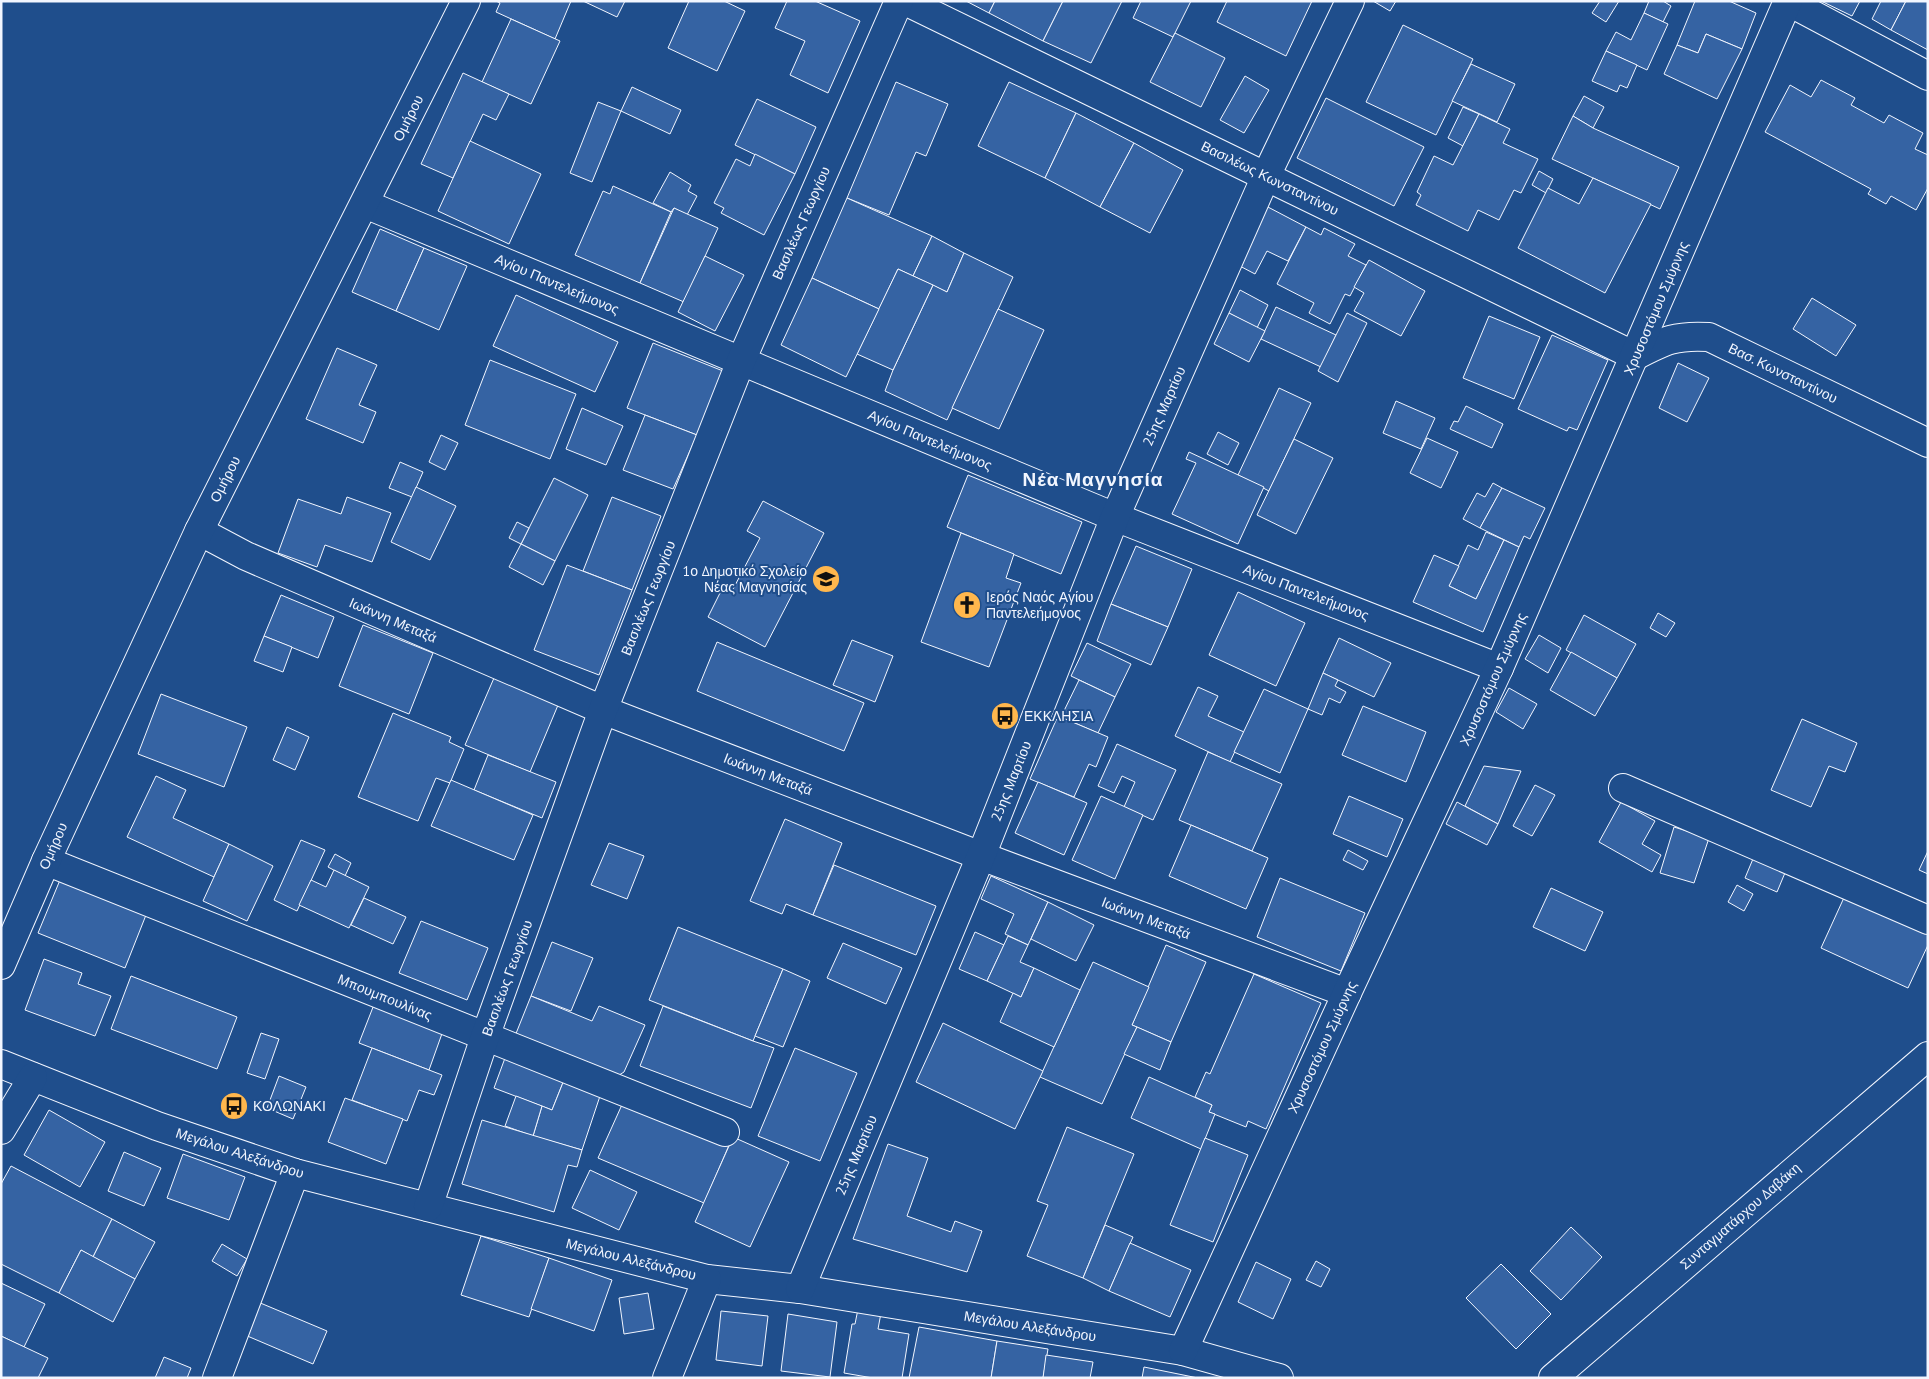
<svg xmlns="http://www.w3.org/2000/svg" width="1929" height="1379" font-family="'PT Sans',sans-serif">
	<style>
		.building { fill: #3563a3; stroke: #f2f6ff }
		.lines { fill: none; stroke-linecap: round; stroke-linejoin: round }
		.minor-casing { stroke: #f2f6ff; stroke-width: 30 }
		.minor { stroke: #1f4e8c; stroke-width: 28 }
		.labels { text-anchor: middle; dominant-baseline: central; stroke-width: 4; stroke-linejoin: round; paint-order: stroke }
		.street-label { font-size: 14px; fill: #f2f6ff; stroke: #1f4e8c }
		.poi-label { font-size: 14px; fill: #f2f6ff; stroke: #1f4e8c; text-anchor: start }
		.district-label { font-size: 19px; font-weight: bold; letter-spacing: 1px; fill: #f2f6ff; stroke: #1f4e8c }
	</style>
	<rect width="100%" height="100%" fill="#1f4e8c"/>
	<g class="building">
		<polygon points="496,1 571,1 555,39 496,12 500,3"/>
		<polygon points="583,1 625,1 617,17"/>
		<polygon points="689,1 724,1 745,11 717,71 668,48"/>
		<polygon points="787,1 815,1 860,21 828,93 790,75 805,41 775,28"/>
		<polygon points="966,1 995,1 989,13"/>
		<polygon points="995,1 1063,1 1043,41 989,13"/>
		<polygon points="1063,1 1122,1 1091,63 1043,41"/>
		<polygon points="1141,1 1191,1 1173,37 1133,18"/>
		<polygon points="1227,1 1312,1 1286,56 1217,22"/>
		<polygon points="1373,1 1396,1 1390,11"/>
		<polygon points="1600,1 1619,1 1606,22 1592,13"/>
		<polygon points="1649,1 1663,1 1671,6 1663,22 1644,13"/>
		<polygon points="1695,1 1729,1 1756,13 1742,49 1706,34 1698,53 1677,45"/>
		<polygon points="1821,1 1860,1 1852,16"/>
		<polygon points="1881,1 1906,1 1891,30 1872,19"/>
		<polygon points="1906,1 1928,1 1928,50 1891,30"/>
		<polygon points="1644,13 1668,24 1647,70 1606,51 1616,32 1631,40"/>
		<polygon points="511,19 560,41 531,104 482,82"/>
		<polygon points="1403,25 1473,59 1436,135 1366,102"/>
		<polygon points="1175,33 1225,58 1201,107 1150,82"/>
		<polygon points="1706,34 1742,49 1717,99 1664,74 1677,45 1698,53"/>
		<polygon points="1606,51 1637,65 1627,88 1620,85 1617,92 1592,81"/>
		<polygon points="1471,64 1515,84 1497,122 1452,101"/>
		<polygon points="463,73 509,94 496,120 483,114 453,178 421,164"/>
		<polygon points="1245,76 1269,90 1244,133 1220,120"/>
		<polygon points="1821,80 1855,98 1851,105 1884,123 1889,115 1923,133 1915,149 1928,155 1928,188 1916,210 1891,196 1886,204 1868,194 1871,189 1765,132 1790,85 1811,97"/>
		<polygon points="896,82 948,104 926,156 916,152 889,215 847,198"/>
		<polygon points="1009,82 1076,113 1045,178 978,146"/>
		<polygon points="632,87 681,110 670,134 621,111"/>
		<polygon points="1584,96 1604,107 1593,128 1573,116"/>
		<polygon points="1326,98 1424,147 1394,206 1297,158"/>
		<polygon points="757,99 816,127 795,174 735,145"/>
		<polygon points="598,102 621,111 592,182 570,173"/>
		<polygon points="1463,107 1479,114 1463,146 1448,138"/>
		<polygon points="1076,113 1134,143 1100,207 1045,178"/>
		<polygon points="1479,114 1510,129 1503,143 1538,159 1521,193 1514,190 1499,220 1478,210 1468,231 1416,205 1421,195 1417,192 1434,156 1453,165"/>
		<polygon points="1573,116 1593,128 1679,167 1660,209 1552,159"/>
		<polygon points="470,141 541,174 509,244 438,211"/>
		<polygon points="1134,143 1183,170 1150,233 1100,207"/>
		<polygon points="755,154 795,174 764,235 721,213 724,208 714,203 736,159 750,166"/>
		<polygon points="1539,171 1553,179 1546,193 1532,185"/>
		<polygon points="670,172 691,185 688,191 697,196 687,215 674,208 671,212 653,203"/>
		<polygon points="1593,178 1651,204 1605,293 1518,248 1548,188 1579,204"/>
		<polygon points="613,186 671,212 640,283 575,255 603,191 610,194"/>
		<polygon points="847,198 932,236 913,276 898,269 879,309 812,278"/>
		<polygon points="1266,206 1306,227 1288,261 1267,251 1255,274 1236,264"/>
		<polygon points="674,208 718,228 684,302 640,283"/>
		<polygon points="1306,227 1321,235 1324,228 1355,244 1348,256 1366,265 1350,296 1345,294 1330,324 1309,313 1314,303 1277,284"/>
		<polygon points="380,229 424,248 396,311 352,292"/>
		<polygon points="932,236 964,253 947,292 913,276"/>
		<polygon points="424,248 467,266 439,330 396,311"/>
		<polygon points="964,253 1013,277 947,420 885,391 893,370 933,285 947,292"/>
		<polygon points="705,256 744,275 715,331 678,312"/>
		<polygon points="1369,260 1425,291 1401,336 1354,311 1364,293 1354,287"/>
		<polygon points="898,269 933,285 893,370 857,354"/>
		<polygon points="812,278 879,309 846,377 781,345"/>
		<polygon points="1240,290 1268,305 1257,328 1229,313"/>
		<polygon points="516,295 618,342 595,392 493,346"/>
		<polygon points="1812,298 1856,325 1836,356 1793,329"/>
		<polygon points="1276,307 1336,335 1321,367 1261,339"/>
		<polygon points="998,309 1044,330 999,429 952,408"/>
		<polygon points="1229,313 1265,331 1249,362 1214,344"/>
		<polygon points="1347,313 1367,323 1338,382 1318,371"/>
		<polygon points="1489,316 1540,337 1514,399 1463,378"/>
		<polygon points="1552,335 1608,360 1577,430 1569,427 1567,431 1518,409"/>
		<polygon points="653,343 723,371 697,435 627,408"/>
		<polygon points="337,348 377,365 359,405 376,412 363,443 306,419"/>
		<polygon points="490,360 576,394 550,459 465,425"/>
		<polygon points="1678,363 1709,378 1687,422 1659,408"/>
		<polygon points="1279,388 1311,403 1269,491 1238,475"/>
		<polygon points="1396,401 1435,418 1421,449 1383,433"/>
		<polygon points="1466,406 1503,424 1492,448 1450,429 1454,421 1458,422"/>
		<polygon points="582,408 623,426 606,465 566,449"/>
		<polygon points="645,415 697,435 673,489 623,470"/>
		<polygon points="1218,432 1239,443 1228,465 1207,454"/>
		<polygon points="441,435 458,443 445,470 429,462"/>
		<polygon points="1427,438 1458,452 1441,488 1410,473"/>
		<polygon points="1294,439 1333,458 1296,534 1257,515"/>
		<polygon points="1189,452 1264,487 1238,544 1172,514 1196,463 1186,459"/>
		<polygon points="400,462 423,472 412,497 389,488"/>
		<polygon points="968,475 1082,522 1061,574 947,527"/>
		<polygon points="554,478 588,495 555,561 521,544"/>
		<polygon points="1493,483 1502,488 1480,528 1463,519 1477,493 1485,497"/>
		<polygon points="416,487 456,506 430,560 391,542"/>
		<polygon points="1502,488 1545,508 1530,539 1524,536 1519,547 1480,528"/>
		<polygon points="347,497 391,513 372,562 325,545 317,567 278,553 298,499 341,514"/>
		<polygon points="612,497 661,516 632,590 583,571"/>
		<polygon points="763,501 824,533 765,647 708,617 723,587 732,591 760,538 747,531"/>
		<polygon points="517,522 529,528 521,544 509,538"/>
		<polygon points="1486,532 1504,540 1476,599 1449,586 1468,545 1478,550"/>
		<polygon points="961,533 1014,554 1006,578 1021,583 989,667 921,642"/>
		<polygon points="1504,540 1519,547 1483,632 1413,602 1434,555 1459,566 1449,586 1476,599"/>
		<polygon points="521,544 555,561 543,585 509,567"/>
		<polygon points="1136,546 1192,569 1168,627 1111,604"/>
		<polygon points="567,565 632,590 599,675 534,650"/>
		<polygon points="1238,592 1305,623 1276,686 1209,655"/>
		<polygon points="281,595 334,617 318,658 264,636"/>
		<polygon points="1111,604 1168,627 1151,665 1097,641"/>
		<polygon points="1658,613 1675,623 1666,637 1650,628"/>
		<polygon points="1584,615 1636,644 1617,678 1566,650"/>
		<polygon points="363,625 433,653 409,714 339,686"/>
		<polygon points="1539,635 1561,648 1548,673 1525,659"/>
		<polygon points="264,636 292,647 283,672 254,661"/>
		<polygon points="1339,638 1391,663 1374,697 1323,673"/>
		<polygon points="852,640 893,656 875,702 833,685"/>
		<polygon points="717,642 864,703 844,751 697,691"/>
		<polygon points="1087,643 1131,664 1115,697 1071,676"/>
		<polygon points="1571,652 1617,678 1595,716 1550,690"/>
		<polygon points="497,671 561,698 530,772 465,745"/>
		<polygon points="1323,673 1338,680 1335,686 1346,692 1340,703 1329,698 1322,715 1308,709"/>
		<polygon points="1079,680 1115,697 1098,733 1061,717"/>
		<polygon points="1198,687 1218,696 1208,716 1244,732 1230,762 1175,736"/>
		<polygon points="1509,688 1537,704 1523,729 1496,712"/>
		<polygon points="1264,689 1308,709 1280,773 1234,752"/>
		<polygon points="161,694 247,727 224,787 138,754"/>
		<polygon points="1363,706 1426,732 1406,782 1342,755"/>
		<polygon points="393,713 451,737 449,742 464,749 450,783 436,778 418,821 358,797"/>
		<polygon points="1058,716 1108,737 1096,767 1089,764 1074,797 1030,779"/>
		<polygon points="1802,719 1857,743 1845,772 1829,766 1811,807 1771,790"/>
		<polygon points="287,727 309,737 295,770 273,760"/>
		<polygon points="1117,744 1176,770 1153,820 1124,807 1135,782 1122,776 1114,793 1098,786"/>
		<polygon points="1208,752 1282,784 1252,851 1179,820"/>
		<polygon points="488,755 556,782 542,818 474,790"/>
		<polygon points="1484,766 1521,771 1498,824 1465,806"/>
		<polygon points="156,776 186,790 173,818 229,844 214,877 127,837"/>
		<polygon points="451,780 533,815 514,860 431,826"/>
		<polygon points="1038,782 1087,803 1064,855 1015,833"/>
		<polygon points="1535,785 1555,795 1532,836 1513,826"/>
		<polygon points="1101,796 1143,815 1115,879 1072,860"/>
		<polygon points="1349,796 1403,819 1387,857 1333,834"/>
		<polygon points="1457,802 1498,824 1487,845 1446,824"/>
		<polygon points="1621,802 1655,821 1642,844 1661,855 1652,872 1599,842"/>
		<polygon points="785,819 842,843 813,915 786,904 782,914 750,901"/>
		<polygon points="1191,825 1268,858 1246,909 1169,876"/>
		<polygon points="1674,827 1709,838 1694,883 1660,873"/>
		<polygon points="301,840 325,850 297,911 274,900"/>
		<polygon points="609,843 644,856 627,899 591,885"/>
		<polygon points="229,844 273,866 247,921 203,901"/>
		<polygon points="1348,850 1368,861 1363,870 1343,860"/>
		<polygon points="1928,851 1928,874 1919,870"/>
		<polygon points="335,854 351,863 345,876 328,867"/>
		<polygon points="1755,854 1787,868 1777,892 1745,878"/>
		<polygon points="834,865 936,906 916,955 813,915"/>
		<polygon points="334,870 369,887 349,928 299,905 311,880 326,887"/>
		<polygon points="991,876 1048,902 1028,945 1005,934 1014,914 981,899"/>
		<polygon points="1280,878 1365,913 1341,971 1257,937"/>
		<polygon points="60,880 146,915 125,968 38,933"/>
		<polygon points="1737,885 1753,894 1744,911 1728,902"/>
		<polygon points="1551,888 1603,912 1585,951 1533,927"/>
		<polygon points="1847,891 1928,927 1928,945 1908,988 1821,948"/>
		<polygon points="364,898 406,917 393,944 351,925"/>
		<polygon points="1048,902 1094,925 1076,961 1031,939"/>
		<polygon points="421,921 488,948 467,1000 399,973"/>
		<polygon points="678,927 783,969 753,1041 649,1000"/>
		<polygon points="975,932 1004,945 987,981 959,969"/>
		<polygon points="1008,936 1028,945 1020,962 1034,968 1021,997 987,981"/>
		<polygon points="552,942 593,958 571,1011 531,996"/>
		<polygon points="843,943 902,968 886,1004 827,978"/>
		<polygon points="1166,945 1206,962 1171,1042 1132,1025"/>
		<polygon points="44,959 82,973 78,984 111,996 95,1036 25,1010"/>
		<polygon points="1093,962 1149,987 1132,1025 1137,1027 1102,1104 1040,1077"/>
		<polygon points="1034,968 1080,990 1054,1047 1000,1022 1013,993 1021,997"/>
		<polygon points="783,969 810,981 783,1047 755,1036"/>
		<polygon points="1254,974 1321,1003 1266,1129 1248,1121 1246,1127 1209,1112 1212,1105 1195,1097 1206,1072 1210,1074"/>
		<polygon points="131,976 237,1017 217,1069 111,1029"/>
		<polygon points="531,996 592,1021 599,1006 645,1025 624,1072 616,1077 515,1036"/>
		<polygon points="375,1002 444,1028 429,1070 359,1043"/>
		<polygon points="663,1006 753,1041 774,1048 751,1108 640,1066"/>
		<polygon points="943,1023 1043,1071 1015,1129 916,1082"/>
		<polygon points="1137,1027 1171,1042 1160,1070 1124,1054"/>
		<polygon points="261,1033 279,1039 265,1079 247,1073"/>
		<polygon points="372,1048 442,1075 434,1095 419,1090 407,1121 352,1100"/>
		<polygon points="795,1048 857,1073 820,1161 758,1136"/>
		<polygon points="505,1058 564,1080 552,1110 494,1088"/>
		<polygon points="279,1076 306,1087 293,1119 267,1108"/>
		<polygon points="1149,1077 1212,1105 1209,1112 1215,1114 1201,1149 1131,1118"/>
		<polygon points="564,1080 601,1093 582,1150 533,1136 542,1106 552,1110"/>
		<polygon points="516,1096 542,1106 533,1136 505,1126"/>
		<polygon points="345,1098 403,1119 386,1164 328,1142"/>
		<polygon points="625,1098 730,1143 704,1203 598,1158"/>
		<polygon points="49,1110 105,1142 80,1187 24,1155"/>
		<polygon points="482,1120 582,1150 577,1167 568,1165 554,1212 462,1184"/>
		<polygon points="1067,1127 1134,1154 1083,1278 1027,1256 1048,1205 1037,1201"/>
		<polygon points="733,1137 789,1162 750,1247 695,1222"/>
		<polygon points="1205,1138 1248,1155 1213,1242 1170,1225"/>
		<polygon points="888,1144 928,1158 907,1216 951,1232 955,1221 982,1231 967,1272 853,1239"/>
		<polygon points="124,1152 161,1168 144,1206 108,1191"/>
		<polygon points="183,1154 245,1177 229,1220 167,1198"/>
		<polygon points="11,1166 112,1219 93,1257 81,1250 59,1293 1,1264 1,1184"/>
		<polygon points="590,1170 637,1192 619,1230 572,1208"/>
		<polygon points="112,1219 155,1242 135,1279 93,1257"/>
		<polygon points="1105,1225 1133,1237 1109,1291 1083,1278"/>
		<polygon points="1571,1227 1602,1257 1561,1300 1530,1271"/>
		<polygon points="481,1236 549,1258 529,1317 461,1295"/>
		<polygon points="1130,1243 1191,1270 1170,1317 1109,1291"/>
		<polygon points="222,1244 247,1259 237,1276 212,1261"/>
		<polygon points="81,1250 135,1279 113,1322 59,1293"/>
		<polygon points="549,1258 612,1280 594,1331 531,1309"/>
		<polygon points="1316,1261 1330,1269 1321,1287 1306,1280"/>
		<polygon points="1256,1262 1291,1279 1273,1319 1238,1302"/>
		<polygon points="1501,1264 1551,1314 1516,1349 1466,1298"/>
		<polygon points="1,1283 45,1304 24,1347 1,1336"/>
		<polygon points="648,1293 654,1329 624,1334 619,1298"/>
		<polygon points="258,1302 327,1331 313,1364 245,1335"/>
		<polygon points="858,1309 881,1313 878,1329 909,1334 902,1378 873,1378 844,1373 852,1324 855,1324"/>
		<polygon points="721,1311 768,1316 762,1366 716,1360"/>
		<polygon points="788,1314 837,1322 830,1377 781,1371"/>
		<polygon points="919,1327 997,1341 991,1378 909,1378"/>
		<polygon points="1,1336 48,1358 38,1378 1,1378"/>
		<polygon points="997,1341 1048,1349 1043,1378 991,1378"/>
		<polygon points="1046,1355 1093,1362 1090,1378 1043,1378"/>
		<polygon points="164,1357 191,1368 187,1378 155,1378"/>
		<polygon points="1144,1367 1198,1378 1142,1378"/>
	</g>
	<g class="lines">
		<defs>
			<g id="minor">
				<path d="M 905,1 L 1635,356 C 1665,340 1676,335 1709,337 L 1928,443"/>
				<polyline points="1787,1 1928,76"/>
				<polyline points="365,204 1115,517 1499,668"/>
				<polyline points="199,531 246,556 603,710 981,856 1347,993"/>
				<polyline points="1623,788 1928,920"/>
				<polyline points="46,861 725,1132"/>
				<polyline points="1,965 46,861 199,531 466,1"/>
				<polyline points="1,1064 157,1126 295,1173 707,1279 800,1289 1183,1351 1279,1378"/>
				<polyline points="1,1130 33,1077"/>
				<polyline points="428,1207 485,1037 603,710 741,361 899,1"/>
				<polyline points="800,1289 981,856 1115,517 1266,176 1350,1"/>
				<polyline points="1183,1351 1347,993 1499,668 1788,1"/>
				<polyline points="217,1378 295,1173"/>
				<polyline points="667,1378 707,1279"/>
				<polyline points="1553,1378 1928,1056"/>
			</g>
		</defs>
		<use href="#minor" class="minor-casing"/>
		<use href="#minor" class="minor"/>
	</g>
	<defs>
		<symbol id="school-disc" viewBox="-11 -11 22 22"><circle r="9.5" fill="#ffb74d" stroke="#1f4e8c"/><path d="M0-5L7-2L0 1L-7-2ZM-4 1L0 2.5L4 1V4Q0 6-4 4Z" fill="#111"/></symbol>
		<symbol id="church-disc" viewBox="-11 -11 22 22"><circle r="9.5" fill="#ffb74d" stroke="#1f4e8c"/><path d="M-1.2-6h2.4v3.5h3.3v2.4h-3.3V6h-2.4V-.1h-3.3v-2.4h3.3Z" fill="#111"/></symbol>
		<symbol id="bus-disc" viewBox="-11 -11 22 22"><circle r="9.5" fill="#ffb74d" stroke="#1f4e8c"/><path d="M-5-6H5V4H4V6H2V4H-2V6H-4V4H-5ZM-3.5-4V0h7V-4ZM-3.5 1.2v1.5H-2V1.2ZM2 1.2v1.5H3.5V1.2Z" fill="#111"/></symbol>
	</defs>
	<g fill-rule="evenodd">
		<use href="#school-disc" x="810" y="563" width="32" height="32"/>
		<use href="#church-disc" x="951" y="589" width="32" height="32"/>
		<use href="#bus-disc" x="989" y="700" width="32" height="32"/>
		<use href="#bus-disc" x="218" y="1090" width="32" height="32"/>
	</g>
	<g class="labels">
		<g class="street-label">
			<text transform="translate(408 118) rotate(-63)">Ομήρου</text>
			<text transform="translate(1270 178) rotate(26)">Βασιλέως Κωνσταντίνου</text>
			<text transform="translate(801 223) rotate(-66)">Βασιλέως Γεωργίου</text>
			<text transform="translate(557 284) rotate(23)">Αγίου Παντελεήμονος</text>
			<text transform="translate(1656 308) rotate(-67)">Χρυσοστόμου Σμύρνης</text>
			<text transform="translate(1783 373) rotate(26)">Βασ. Κωνσταντίνου</text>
			<text transform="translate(1164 406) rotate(-66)">25ης Μαρτίου</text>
			<text transform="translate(930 440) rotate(23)">Αγίου Παντελεήμονος</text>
			<text transform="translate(225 479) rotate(-63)">Ομήρου</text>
			<text transform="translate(1306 592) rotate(21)">Αγίου Παντελεήμονος</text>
			<text transform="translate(648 598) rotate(-68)">Βασιλέως Γεωργίου</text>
			<text transform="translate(393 620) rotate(23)">Ιωάννη Μεταξά</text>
			<text transform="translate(1493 679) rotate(-66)">Χρυσοστόμου Σμύρνης</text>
			<text transform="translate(768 774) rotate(21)">Ιωάννη Μεταξά</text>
			<text transform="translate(1011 781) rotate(-68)">25ης Μαρτίου</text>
			<text transform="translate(53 846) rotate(-66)">Ομήρου</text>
			<text transform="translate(1146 918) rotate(21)">Ιωάννη Μεταξά</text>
			<text transform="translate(507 978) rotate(-70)">Βασιλέως Γεωργίου</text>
			<text transform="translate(385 997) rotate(22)">Μπουμπουλίνας</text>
			<text transform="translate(1322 1047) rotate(-65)">Χρυσοστόμου Σμύρνης</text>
			<text transform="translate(240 1153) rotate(18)">Μεγάλου Αλεξάνδρου</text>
			<text transform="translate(856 1155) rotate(-67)">25ης Μαρτίου</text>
			<text transform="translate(1740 1216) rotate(-41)">Συνταγματάρχου Δαβάκη</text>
			<text transform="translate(631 1259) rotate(14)">Μεγάλου Αλεξάνδρου</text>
			<text transform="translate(1030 1326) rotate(9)">Μεγάλου Αλεξάνδρου</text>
		</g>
		<g class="poi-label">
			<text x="807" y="571" text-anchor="end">1ο Δημοτικό Σχολείο<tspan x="807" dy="16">Νέας Μαγνησίας</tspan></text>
			<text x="986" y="597">Ιερός Ναός Αγίου<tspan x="986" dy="16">Παντελεήμονος</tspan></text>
			<text x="1024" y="716">ΕΚΚΛΗΣΙΑ</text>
			<text x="253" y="1106">ΚΟΛΩΝΑΚΙ</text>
		</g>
		<g class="district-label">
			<text x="1093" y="479">Νέα Μαγνησία</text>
		</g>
	</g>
	<rect width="1929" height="1379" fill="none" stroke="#f2f6ff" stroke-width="5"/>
</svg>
